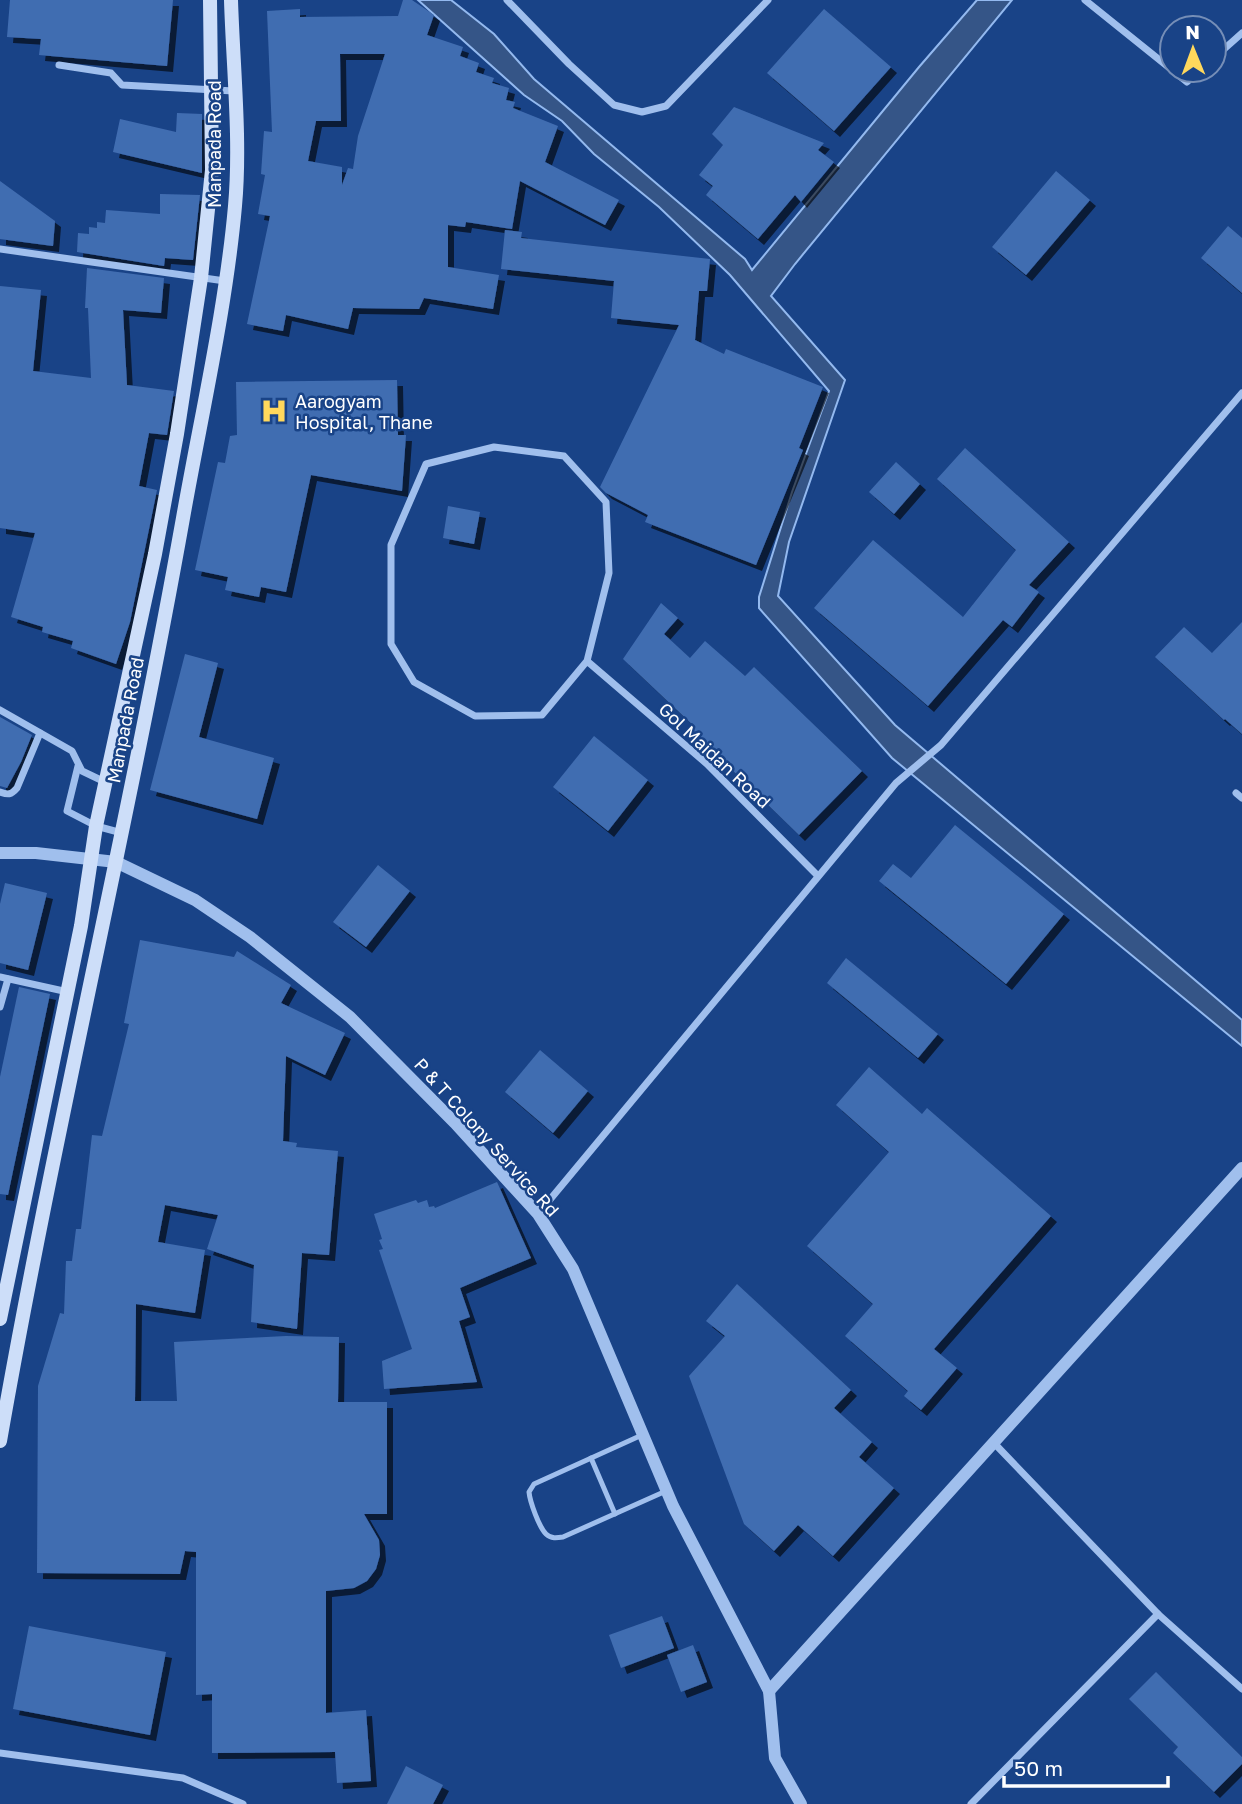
<svg xmlns="http://www.w3.org/2000/svg" width="1242" height="1804" font-family="'Golos Text',sans-serif">
	<style>
		.water { fill: #355587; stroke: #93b9ef; stroke-width: 2 }
		.building { fill: #416db1; fill-rule: evenodd; filter: url(#shadow) }
		.lines { fill: none; stroke-linecap: round; stroke-linejoin: round }
		.service { stroke: #a0bfed; stroke-width: 5 }
		.minor { stroke: #a0bfed; stroke-width: 7 }
		.tertiary { stroke: #a0bfed; stroke-width: 12 }
		.secondary { stroke: #cddef9; stroke-width: 14 }
		.labels { text-anchor: middle; dominant-baseline: central; stroke-width: 5; stroke-linejoin: round; paint-order: stroke }
		.street-label { font-size: 18px; fill: #fff; stroke: #194387 }
		.poi-label { font-size: 18px; fill: #fff; stroke: #194387; text-anchor: start }
	</style>
	<defs>
		<filter id="shadow"><feDropShadow dx="6" dy="6" stdDeviation="0" flood-color="#0009"/></filter>
	</defs>
	<rect width="100%" height="100%" fill="#194387"/>
	<polygon class="water" points="418,0 451,0 494,34 534,79 745,259 752,270 919,67 977,0 1012,0 795,264 771,296 845,380 789,542 778,596 895,725 1242,1020 1242,1046 892,758 759,608 759,597 792,492 829,391 730,275 659,207 594,154 562,121 524,95"/>
	<g class="building">
		<polygon points="10,0 173,0 167,66 39,55 41,39 7,37"/>
		<path d="M 403,0 L 412,0 L 434,15 L 427,35 L 463,47 L 460,56 L 479,63 L 476,72 L 494,78 L 492,83 L 509,88 L 506,100 L 515,102 L 513,108 L 558,126 L 545,162 L 619,200 L 605,225 L 520,181 L 512,229 L 466,222 L 465,227 L 448,225 L 448,267 L 499,275 L 493,309 L 424,298 L 419,309 L 353,308 L 348,329 L 286,315 L 283,331 L 247,324 L 270,216 L 258,214 L 265,175 L 261,174 L 264,131 L 272,132 L 267,11 L 300,9 L 300,17 L 398,16 ZM 340,54 L 385,54 L 358,136 L 353,169 L 348,168 L 342,185 L 342,167 L 308,161 L 316,121 L 341,121 Z"/>
		<polygon points="824,9 891,67 834,131 767,73"/>
		<polygon points="734,107 824,143 818,150 834,162 801,202 795,195 758,239 706,195 713,186 699,175 723,145 712,134"/>
		<polygon points="177,113 202,114 202,173 113,152 120,119 176,132"/>
		<polygon points="1056,171 1090,200 1026,275 992,247"/>
		<polygon points="0,181 55,221 53,246 0,239"/>
		<polygon points="160,194 200,195 193,260 165,258 164,266 77,252 78,233 89,234 89,227 97,228 97,222 105,223 106,210 160,214"/>
		<polygon points="1228,226 1242,238 1242,293 1201,258"/>
		<polygon points="505,230 522,232 521,238 710,259 707,291 699,291 695,340 724,354 726,349 823,387 799,448 803,450 756,565 645,522 648,515 606,493 600,487 679,325 611,318 614,281 501,269"/>
		<polygon points="87,268 164,278 161,313 123,310 127,385 174,391 167,435 149,433 139,486 157,490 130,622 116,664 71,648 73,641 42,632 43,627 11,617 35,533 0,528 0,286 41,290 33,371 91,378 88,308 85,308"/>
		<polygon points="397,380 398,435 406,435 402,491 311,475 286,592 261,587 259,597 225,590 228,577 195,570 218,462 225,463 230,436 237,435 236,382"/>
		<polygon points="965,448 1069,542 1029,585 1039,592 1012,627 1003,620 928,706 814,608 873,540 963,617 1016,550 937,479"/>
		<polygon points="896,462 920,484 894,514 869,492"/>
		<polygon points="448,506 480,512 474,544 443,538"/>
		<polygon points="661,603 678,618 664,634 690,658 705,641 745,676 754,667 862,771 799,835 692,731 695,727 623,659"/>
		<polygon points="1242,622 1242,734 1225,719 1224,720 1155,657 1184,627 1212,653"/>
		<polygon points="185,654 218,663 199,737 274,758 257,819 150,790"/>
		<polygon points="0,717 32,735 21,762 7,788 0,786"/>
		<polygon points="594,736 648,780 608,831 553,787"/>
		<polygon points="955,825 1064,914 1006,984 879,881 893,864 911,878"/>
		<polygon points="378,865 410,891 366,947 333,922"/>
		<polygon points="5,883 47,893 28,970 0,963 0,904"/>
		<polygon points="140,940 234,957 237,951 291,985 281,1003 345,1033 325,1075 286,1056 283,1141 297,1143 296,1147 338,1151 329,1255 302,1253 297,1329 251,1322 254,1265 207,1249 218,1215 165,1205 158,1242 205,1250 195,1313 136,1304 135,1401 177,1401 174,1342 286,1336 339,1337 338,1402 387,1402 387,1514 364,1514 379,1540 380,1555 376,1569 367,1581 354,1588 326,1591 326,1713 366,1710 371,1781 337,1783 335,1752 212,1753 212,1694 196,1695 196,1552 185,1551 180,1574 37,1573 38,1386 60,1313 64,1314 66,1261 72,1261 76,1229 81,1229 92,1135 102,1136 129,1024 124,1023"/>
		<polygon points="846,958 938,1034 918,1058 827,983"/>
		<polygon points="19,987 50,994 8,1195 0,1194 0,1077"/>
		<polygon points="540,1050 588,1091 553,1133 505,1092"/>
		<polygon points="869,1067 922,1114 927,1108 1051,1216 934,1349 957,1368 921,1410 904,1396 908,1391 845,1336 873,1304 807,1246 889,1152 836,1105"/>
		<polygon points="497,1182 531,1258 460,1288 470,1317 459,1321 477,1382 384,1389 382,1361 412,1349 379,1250 383,1249 379,1240 382,1239 374,1214 416,1200 418,1203 427,1200 429,1207 434,1206 435,1208"/>
		<polygon points="737,1284 851,1390 834,1408 872,1442 859,1457 894,1488 833,1556 798,1525 774,1551 744,1524 689,1376 725,1336 706,1321"/>
		<polygon points="662,1616 674,1648 621,1668 609,1635"/>
		<polygon points="29,1626 166,1652 150,1735 13,1709"/>
		<polygon points="693,1645 707,1682 681,1692 667,1655"/>
		<polygon points="1156,1672 1242,1757 1242,1764 1214,1792 1173,1753 1178,1747 1129,1699"/>
		<polygon points="406,1766 443,1785 433,1804 387,1804"/>
	</g>
	<g class="lines">
		<g class="service">
			<path d="M 642,1435 L 534,1484 L 529,1492 C 530,1502 539,1527 546,1534 C 551,1539 557,1538 563,1537 L 666,1491"/>
			<polyline points="591,1458 615,1514"/>
		</g>
		<g class="minor">
			<polyline points="507,0 569,64 614,105 642,112 666,106 768,0"/>
			<polyline points="1085,0 1187,82 1200,70"/>
			<polyline points="1214,58 1242,33"/>
			<polyline points="59,65 111,73 122,85 234,91"/>
			<polyline points="0,249 225,281"/>
			<polyline points="587,661 542,715 475,716 414,682 391,644 391,545 426,464 494,447 564,456 606,502 609,573 587,661 707,764 818,876"/>
			<polyline points="0,710 72,751 82,771 105,782"/>
			<polyline points="78,766 67,811 96,826 122,833"/>
			<path d="M 0,792 C 8,795 11,795 17,788 L 40,733"/>
			<polyline points="1236,793 1242,798"/>
			<polyline points="0,977 68,992"/>
			<polyline points="0,1007 8,979"/>
			<polyline points="538,1214 896,783 941,745 1242,393"/>
			<polyline points="1158,1614 1242,1689"/>
			<polyline points="0,1753 183,1778 243,1804"/>
			<polyline points="971,1804 1158,1614 994,1443"/>
		</g>
		<g class="tertiary">
			<polyline points="0,853 36,853 116,862 195,900 250,937 350,1017 455,1123 538,1214 573,1269 673,1506 769,1691 775,1758 801,1804"/>
			<polyline points="769,1691 1242,1168"/>
		</g>
		<g class="secondary">
			<polyline points="0,1319 81,926 96,826 155,554 177,434 201,278 212,170 210,0"/>
			<path d="M 0,1441 C 54,1132 128,827 183,518 C 201,416 226,308 235,206 C 241,141 233,66 231,0"/>
		</g>
	</g>
	<defs>
		<symbol id="hospital-bare" viewBox="-9 -9 18 18"><path d="M-5-5h3v3.5h4V-5h3V5h-3V1.5h-4V5h-3Z" fill="#ffd85c" stroke="#194387" stroke-width="2.5" paint-order="stroke"/></symbol>
	</defs>
	<g fill-rule="evenodd">
		<use href="#hospital-bare" x="255" y="392" width="38" height="38"/>
	</g>
	<g class="labels">
		<g class="street-label">
			<text transform="translate(214 144) rotate(-90)">Manpada Road</text>
			<text transform="translate(125 720) rotate(-79)">Manpada Road</text>
			<text transform="translate(715 755) rotate(43)">Gol Maidan Road</text>
			<text transform="translate(487 1137) rotate(48)">P &amp; T Colony Service Rd</text>
		</g>
		<g class="poi-label">
			<text x="295" y="401">Aarogyam<tspan x="295" dy="21">Hospital, Thane</tspan></text>
		</g>
	</g>
	<g transform="translate(1193 49) rotate(359)"><circle r="33" fill="#194387" stroke="#758eb7" stroke-width="2"/>
	<path d="M0-5L12 26L0 18L-12 26Z" fill="#ffd85c"/>
	<text y="-10" font-size="19" font-weight="bold" text-anchor="middle" fill="#ffffff">N</text>
	</g>
	<path d="M1004 1776v10h164v-10" fill="none" stroke="#ffffff" stroke-width="3.5"/>
	<text x="1014" y="1776" font-size="21" fill="#ffffff" stroke="#194387" stroke-width="5" paint-order="stroke">50 m</text>
</svg>
